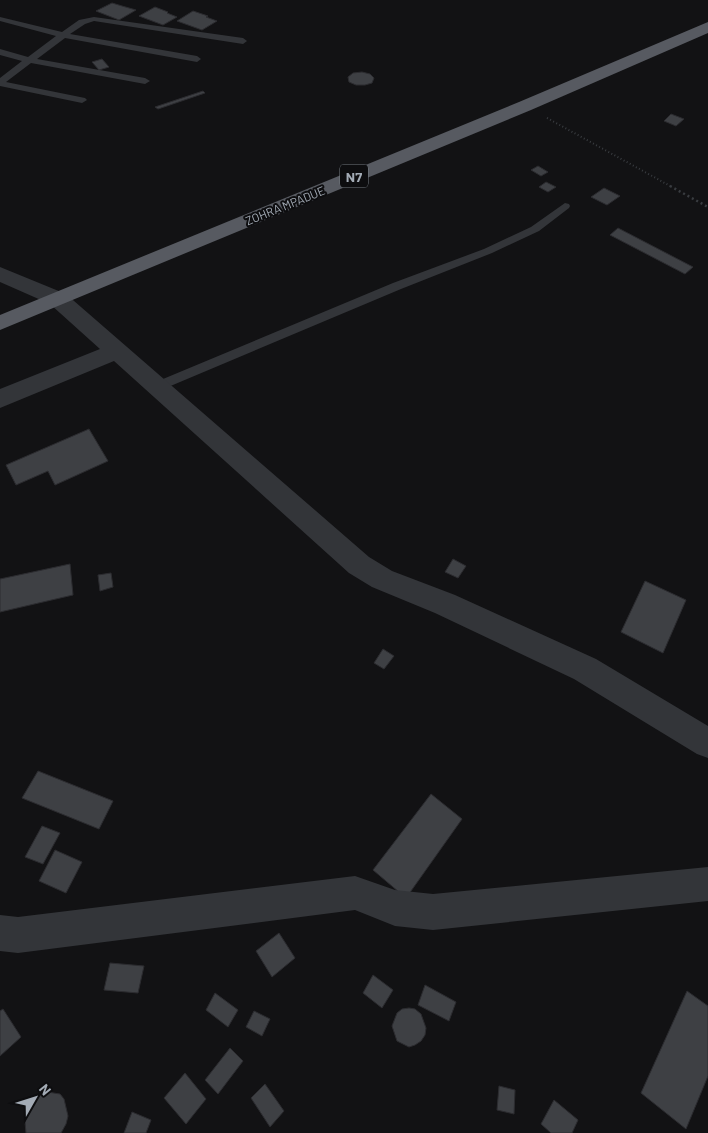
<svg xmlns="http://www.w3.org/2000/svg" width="708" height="1133" font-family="Barlow,sans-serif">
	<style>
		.building { fill: #3e4044; stroke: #2c2c30 }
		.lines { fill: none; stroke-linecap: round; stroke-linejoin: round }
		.path-far1 { stroke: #393c40; stroke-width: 2; stroke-dasharray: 1 2.5; stroke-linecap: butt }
		.path { stroke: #393c40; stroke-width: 2.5; stroke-dasharray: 2 3; stroke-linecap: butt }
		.service { fill: #333539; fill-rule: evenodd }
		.minor { fill: #333539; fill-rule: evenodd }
		.trunk { fill: #575a61; fill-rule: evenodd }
		.labels { text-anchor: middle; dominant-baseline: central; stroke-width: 4; stroke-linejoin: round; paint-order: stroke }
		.far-street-label { font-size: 12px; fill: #a3abb5; stroke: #0d0d0f }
		.shield { fill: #0d0d0f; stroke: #767c83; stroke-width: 1 }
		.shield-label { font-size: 14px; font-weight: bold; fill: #a3abb5 }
	</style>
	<rect width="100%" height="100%" fill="#121214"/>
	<g class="building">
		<polygon points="112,3 122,6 136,10 119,20 96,11"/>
		<polygon points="155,7 168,12 167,13 177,17 163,25 139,16"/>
		<polygon points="193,11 208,16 206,17 217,21 202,30 177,21"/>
		<polygon points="102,59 109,67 99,70 92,62"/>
		<polygon points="362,72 370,74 374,78 372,83 365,85 356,85 349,82 348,77 353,73"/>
		<polygon points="203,91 205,93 158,109 155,107"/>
		<polygon points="671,114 684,119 676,126 664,121"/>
		<polygon points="538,166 548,172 541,176 531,170"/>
		<polygon points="546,182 556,187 548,192 539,187"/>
		<polygon points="604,188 620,196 607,205 591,197"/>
		<polygon points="618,228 693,267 685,274 610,235"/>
		<polygon points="89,429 108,461 55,485 48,471 16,485 6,465"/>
		<polygon points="453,559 466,566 458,578 445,572"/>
		<polygon points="70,564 73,595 0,612 0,579"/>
		<polygon points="111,573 113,587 100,591 98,575"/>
		<polygon points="645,581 686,600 663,653 621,632"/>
		<polygon points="383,649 394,656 384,669 374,663"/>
		<polygon points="38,771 113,801 99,829 22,798"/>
		<polygon points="431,794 462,819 406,898 373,870"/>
		<polygon points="42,826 60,833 43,864 25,857"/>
		<polygon points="55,850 82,862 66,893 39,881"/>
		<polygon points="279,933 295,958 272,977 256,951"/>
		<polygon points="110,963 144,966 138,993 104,990"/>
		<polygon points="373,975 393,990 382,1008 363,993"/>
		<polygon points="425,985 456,1002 449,1021 418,1005"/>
		<polygon points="687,991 708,1006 708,1076 686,1129 641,1093"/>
		<polygon points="215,993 238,1010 228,1027 206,1010"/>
		<polygon points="409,1008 415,1009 421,1014 426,1028 425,1035 421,1041 415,1045 409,1047 397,1041 392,1026 397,1013 402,1009"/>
		<polygon points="3,1009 21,1037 0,1056 0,1011"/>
		<polygon points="254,1011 270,1019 262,1036 246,1027"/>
		<polygon points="230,1048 243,1061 218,1094 205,1080"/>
		<polygon points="185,1073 206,1099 186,1124 164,1098"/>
		<polygon points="265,1084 284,1111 270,1127 251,1098"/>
		<polygon points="499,1086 515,1090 514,1114 497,1110"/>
		<polygon points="47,1092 60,1094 64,1099 68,1116 66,1124 61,1133 26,1133 25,1122 29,1107 40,1095"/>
		<polygon points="554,1100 578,1120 572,1133 551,1133 541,1124"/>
		<polygon points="132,1112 151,1120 146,1133 124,1133"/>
	</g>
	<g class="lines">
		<polyline class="path-far1" points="547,118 672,187"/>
		<polyline class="path" points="670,186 708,207"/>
		<g class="service">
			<polygon points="0,17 62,32 79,20 94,17 243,38 247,41 243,44 94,21 85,24 70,34 197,56 201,59 197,62 65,38 37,59 145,78 150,81 145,84 31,63 6,82 85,98 87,100 82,103 0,86 0,78 22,61 0,55 0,49 28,57 56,36 0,21"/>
			<polygon points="565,203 569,204 570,206 569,208 539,231 492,253 401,289 161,390 151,390 150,387 151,384 393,283 484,249 531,227"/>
		</g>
		<g class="minor">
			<polygon points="0,267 66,294 369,557 392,571 455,595 596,659 708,726 708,758 697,754 574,679 435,613 372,587 349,573 114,361 0,408 0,389 100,349 50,304 0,282"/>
			<polygon points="708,867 708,901 433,930 395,926 355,910 18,953 0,951 0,915 18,917 355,876 395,890 433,894"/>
		</g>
		<polygon class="trunk" points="708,22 708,33 531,110 0,330 0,315 519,102"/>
	</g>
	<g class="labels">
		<g class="far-street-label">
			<text transform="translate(285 205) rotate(-22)">ZOHRA MPADUE</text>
		</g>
		<rect class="shield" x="340" y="164.5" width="28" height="23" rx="4"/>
		<g class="shield-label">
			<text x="354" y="176">N7</text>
		</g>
	</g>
	<g transform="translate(35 1098) rotate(51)" stroke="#0d0d0f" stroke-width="4" paint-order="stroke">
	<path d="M0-4L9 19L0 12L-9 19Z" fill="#a3abb5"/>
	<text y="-8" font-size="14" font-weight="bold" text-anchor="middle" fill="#a3abb5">N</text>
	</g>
</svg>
